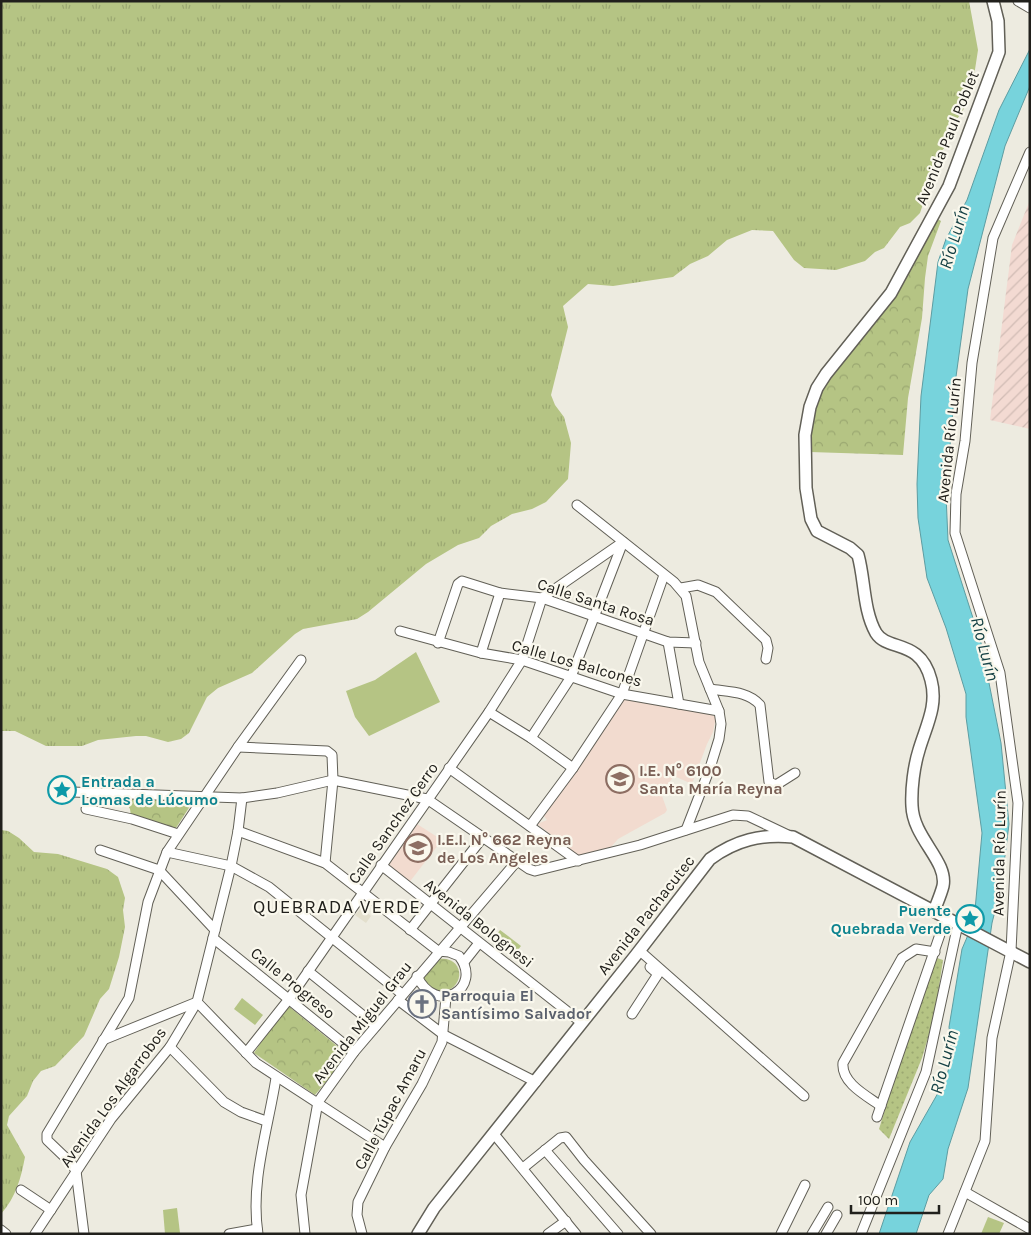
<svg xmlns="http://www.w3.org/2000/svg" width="1031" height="1235" font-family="Karla,sans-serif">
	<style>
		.built { fill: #e3dfcd }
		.industrial { fill: url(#industrial-furrows) }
		.education { fill: #f2dbcf }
		.grass { fill: url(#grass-tufts) }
		.park { fill: url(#park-crowns) }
		.garden { fill: url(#garden-dots) }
		.pitch { fill: #b5c484 }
		.water { fill: #77d3dc; stroke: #5d9da2 }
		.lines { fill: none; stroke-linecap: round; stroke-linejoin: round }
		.minor-casing { stroke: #626057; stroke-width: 11 }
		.major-casing { stroke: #626057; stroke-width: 14 }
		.minor { stroke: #fff; stroke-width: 9 }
		.major { stroke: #fff; stroke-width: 11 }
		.labels { text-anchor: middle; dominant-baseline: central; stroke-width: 4.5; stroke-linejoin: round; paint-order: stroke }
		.street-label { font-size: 16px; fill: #21201c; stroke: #faf8ed }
		.education-label { font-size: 16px; font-weight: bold; fill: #785e54; stroke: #faf8ed; text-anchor: start }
		.culture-label { font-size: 16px; font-weight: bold; fill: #0d838f; stroke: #faf8ed; text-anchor: start }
		.worship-label { font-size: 16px; font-weight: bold; fill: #5b616d; stroke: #faf8ed; text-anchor: start }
		.water-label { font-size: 18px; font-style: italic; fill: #154145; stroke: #faf8ed }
		.quarter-label { font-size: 19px; letter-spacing: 1px; fill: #21201c; stroke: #faf8ed }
	</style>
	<defs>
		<pattern id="industrial-furrows" width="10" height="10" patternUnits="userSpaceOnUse" patternTransform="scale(1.25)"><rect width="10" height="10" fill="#f3dad2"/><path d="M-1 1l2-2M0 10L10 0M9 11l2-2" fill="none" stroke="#d0bbb4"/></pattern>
		<pattern id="grass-tufts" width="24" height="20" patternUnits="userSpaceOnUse" patternTransform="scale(1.25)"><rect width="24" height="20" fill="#b5c484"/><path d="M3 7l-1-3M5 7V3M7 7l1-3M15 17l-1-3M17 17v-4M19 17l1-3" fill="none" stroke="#9ba871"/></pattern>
		<pattern id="park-crowns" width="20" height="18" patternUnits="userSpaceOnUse" patternTransform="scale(1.25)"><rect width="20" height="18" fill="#b5c484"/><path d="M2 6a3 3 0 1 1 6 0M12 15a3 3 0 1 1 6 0" fill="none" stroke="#9ba871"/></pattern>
		<pattern id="garden-dots" width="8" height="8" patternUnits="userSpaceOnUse" patternTransform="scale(1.25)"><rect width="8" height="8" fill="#b5c484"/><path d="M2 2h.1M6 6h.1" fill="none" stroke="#9ba871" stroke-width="1.8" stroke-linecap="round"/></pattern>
	</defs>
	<rect width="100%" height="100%" fill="#edebe0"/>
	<polygon class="built" points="361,908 371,916 366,923 355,915"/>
	<polygon class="industrial" points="1030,200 1030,429 990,420 1012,245"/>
	<g class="education">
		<polygon points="623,698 707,713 716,717 713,732 707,744 692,784 674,776 661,793 667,810 665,813 618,839 611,847 579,856 537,824 547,820 544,816 615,714"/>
		<polygon points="417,824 442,840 408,884 387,867"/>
	</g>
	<g class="grass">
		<polygon points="1,1 969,1 978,50 974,76 967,104 952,127 945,147 940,153 920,213 910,223 900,227 884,248 875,252 865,261 836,270 804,268 794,260 773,231 752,230 727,240 708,256 690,264 673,277 613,286 588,284 563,306 568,327 551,395 555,405 564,417 571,443 568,479 546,502 532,509 512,514 491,526 479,538 458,545 426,564 368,612 357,619 303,629 295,634 252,673 218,688 207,697 189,733 181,739 168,742 146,736 136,736 98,740 82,746 46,746 15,731 1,731"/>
		<path d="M 1,830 L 8,831 L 19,838 L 34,852 L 58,854 L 107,869 L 118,877 L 125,898 L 123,910 L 125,927 L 119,957 L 109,989 L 100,999 L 84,1036 L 55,1066 L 41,1071 L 33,1081 L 27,1096 L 9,1116 L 7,1125 L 25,1157 C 21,1178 16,1197 1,1214 Z"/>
	</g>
	<g class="park">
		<polygon points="937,219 941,221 928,256 925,278 922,318 908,398 903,455 810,452 812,425 820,395 834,373 899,292"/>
		<polygon points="123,798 194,800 174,831 131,816 130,809"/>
		<path d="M 439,959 C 464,955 469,991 436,993 L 423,979 Z"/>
		<polygon points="286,1004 348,1055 315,1095 254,1053"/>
	</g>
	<polygon class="garden" points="937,958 943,960 935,1014 922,1058 889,1139 879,1129 901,1058"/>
	<g class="pitch">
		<polygon points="416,652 440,702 369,736 355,717 346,691 375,680"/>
		<polygon points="500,930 521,946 512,957 491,942"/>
		<polygon points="242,998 263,1015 255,1025 234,1009"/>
		<polygon points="177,1208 180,1233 165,1234 163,1210"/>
		<polygon points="988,1217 1004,1223 999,1234 981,1234"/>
	</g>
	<polygon class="water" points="1030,49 1030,86 1005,146 968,289 955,384 946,495 948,540 981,643 1001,743 1009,824 1001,887 992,923 968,1088 948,1149 943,1179 929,1195 916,1234 879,1234 910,1142 946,1079 952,1055 949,1027 962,949 974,921 982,833 966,717 966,694 946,628 927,578 918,518 917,484 921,396 938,262 946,239 967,200 999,110"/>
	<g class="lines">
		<defs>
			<g id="minor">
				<polyline points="1018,1 1030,8"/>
				<polyline points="577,505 674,582 686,596 699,662 719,711 721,724 719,739 710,768 686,830"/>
				<polyline points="681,588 698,585 716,592 766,640 768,648 766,659"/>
				<polyline points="400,631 481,653 522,660 622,694 719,711"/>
				<polyline points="668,642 679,704"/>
				<polyline points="438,643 458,584 462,581 500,593 542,598 668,642 696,643"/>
				<polyline points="481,653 500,593"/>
				<path d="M 710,689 C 728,692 748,691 760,705 L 769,782 L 776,785 L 795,773"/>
				<polyline points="489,712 531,738 573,768"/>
				<polyline points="531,738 571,677 623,542"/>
				<polyline points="238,747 327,751 332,755 333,780 325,863"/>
				<polyline points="449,768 578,861"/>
				<polyline points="72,792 242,798 277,793 333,780 427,799 529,869 535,871 640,845 733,815 748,816 788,835"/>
				<polyline points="86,809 132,819 178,834"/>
				<polyline points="530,826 573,768 622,694 664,575"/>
				<path d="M 238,831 L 325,863 L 438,951 L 449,952 L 459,956 C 484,988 436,1017 417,976"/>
				<polyline points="100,850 159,870 215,930"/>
				<polyline points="167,852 231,866 269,887 402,994"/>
				<polyline points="381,865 582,1023"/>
				<polyline points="410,930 484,836"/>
				<polyline points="213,938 354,1052"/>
				<polyline points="640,951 804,1096"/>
				<polyline points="464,962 479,943"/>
				<polyline points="308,971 376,1026"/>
				<polyline points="398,1000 444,1035 536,1082"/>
				<polyline points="632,1014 658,974 650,967"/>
				<polyline points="103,1040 197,1002 256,1063 385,1147"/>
				<polyline points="170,1047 224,1102 241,1112 266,1121"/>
				<polyline points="246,1053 289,999 489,712 522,660 542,598 623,542"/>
				<path d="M 881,1106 C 867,1096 841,1083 843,1063 L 902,958 L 916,949 L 935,952"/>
				<polyline points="877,1117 946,917"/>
				<polyline points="494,1134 576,1234"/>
				<polyline points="545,1150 618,1234"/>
				<polyline points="523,1168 560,1138 566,1137 584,1160 651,1234"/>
				<polyline points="21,1190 51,1210"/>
				<polyline points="965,1192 1030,1229"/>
				<polyline points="1,1230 6,1234"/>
				<polyline points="35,1234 111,1119 170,1047 197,1002 231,866 238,831 242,798"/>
				<polyline points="84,1234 76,1171 71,1163 47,1140 47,1134 129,998 148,902 167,852 238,747 301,660"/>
				<polyline points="229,1234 257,1229"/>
				<path d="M 258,1234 C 250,1182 268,1129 276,1078"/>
				<polyline points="305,1234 301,1195 318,1102 354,1052 517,861"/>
				<polyline points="362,1234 357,1215 358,1202 385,1147 422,1084 442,1042 446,997"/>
				<polyline points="548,1234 566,1221"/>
				<polyline points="781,1234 805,1185"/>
				<polyline points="812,1234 828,1207"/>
				<polyline points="826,1234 837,1215"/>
				<polyline points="861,1234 926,1072 958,924"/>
				<polyline points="948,1234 985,1141 992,1038 1011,951 1018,803 1000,673 955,533 956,494 965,441 972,363 993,238 1030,152"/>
			</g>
			<g id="major">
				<path d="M 934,911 C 937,903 941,894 943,886 C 948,861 913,838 912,806 C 911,789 914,766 919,750 C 926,726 938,706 931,680 C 920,638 888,652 876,633 C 863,610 865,580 858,555 L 850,548 L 817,531 L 811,519 L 806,488 L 805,435 L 810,407 L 817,388 L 826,374 L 891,293 L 949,186 L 999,52 L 998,21 L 993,1"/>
				<path d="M 418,1234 L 434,1208 L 636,955 L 710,859 C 736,840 761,834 793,837 L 1030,962"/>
			</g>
		</defs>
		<use href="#minor" class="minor-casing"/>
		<use href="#major" class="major-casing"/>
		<use href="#minor" class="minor"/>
		<use href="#major" class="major"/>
	</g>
	<defs>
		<symbol id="school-ring" viewBox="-11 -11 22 22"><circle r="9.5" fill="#faf8ed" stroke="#8d6e63" stroke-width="1.5"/><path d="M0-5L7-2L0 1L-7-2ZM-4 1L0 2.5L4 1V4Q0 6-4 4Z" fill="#8d6e63"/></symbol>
		<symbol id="sight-ring" viewBox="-11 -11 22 22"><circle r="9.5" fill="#faf8ed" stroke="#0f9aa8" stroke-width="1.5"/><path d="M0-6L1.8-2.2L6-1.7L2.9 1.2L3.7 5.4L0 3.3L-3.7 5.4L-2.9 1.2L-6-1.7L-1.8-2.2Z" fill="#0f9aa8"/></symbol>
		<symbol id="church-ring" viewBox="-11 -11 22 22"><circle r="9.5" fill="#faf8ed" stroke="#6b7280" stroke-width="1.5"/><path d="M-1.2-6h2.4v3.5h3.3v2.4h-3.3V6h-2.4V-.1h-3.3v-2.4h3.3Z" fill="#6b7280"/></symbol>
	</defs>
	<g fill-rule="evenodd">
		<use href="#school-ring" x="604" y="763" width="32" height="32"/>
		<use href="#sight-ring" x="46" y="774" width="32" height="32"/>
		<use href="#school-ring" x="402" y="832" width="32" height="32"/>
		<use href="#sight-ring" x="954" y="903" width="32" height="32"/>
		<use href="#church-ring" x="406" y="988" width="32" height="32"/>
	</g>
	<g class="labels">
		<g class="street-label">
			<text transform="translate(947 138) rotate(-68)">Avenida Paul Poblet</text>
			<text transform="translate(949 440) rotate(-84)">Avenida Río Lurín</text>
			<text transform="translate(596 602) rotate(18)">Calle Santa Rosa</text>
			<text transform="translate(577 663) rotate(16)">Calle Los Balcones</text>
			<text transform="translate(393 823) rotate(-55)">Calle Sanchez Cerro</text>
			<text transform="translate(999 853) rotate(-89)">Avenida Río Lurín</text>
			<text transform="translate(646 915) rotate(-52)">Avenida Pachacutec</text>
			<text transform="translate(479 923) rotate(38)">Avenida Bolognesi</text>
			<text transform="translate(293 983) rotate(39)">Calle Progreso</text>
			<text transform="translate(362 1022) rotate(-52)">Avenida Miguel Grau</text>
			<text transform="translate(113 1097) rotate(-54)">Avenida Los Algarrobos</text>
			<text transform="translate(390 1109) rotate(-62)">Calle Túpac Amaru</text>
		</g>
		<g class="education-label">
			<text x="639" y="770">I.E. N° 6100<tspan x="639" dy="18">Santa María Reyna</tspan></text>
			<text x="437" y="839">I.E.I. N° 662 Reyna<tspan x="437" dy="18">de Los Angeles</tspan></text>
		</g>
		<g class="culture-label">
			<text x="81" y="781">Entrada a<tspan x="81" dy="18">Lomas de Lúcumo</tspan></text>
			<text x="951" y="910" text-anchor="end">Puente<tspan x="951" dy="18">Quebrada Verde</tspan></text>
		</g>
		<g class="worship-label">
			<text x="441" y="995">Parroquia El<tspan x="441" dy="18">Santísimo Salvador</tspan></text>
		</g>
		<g class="water-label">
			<text transform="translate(954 237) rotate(-73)">Río Lurín</text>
			<text transform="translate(985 649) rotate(75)">Río Lurín</text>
			<text transform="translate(944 1062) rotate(-75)">Río Lurín</text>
		</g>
		<g class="quarter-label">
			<text x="337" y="907">QUEBRADA VERDE</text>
		</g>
	</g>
	<rect width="1031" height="1235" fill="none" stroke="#21201c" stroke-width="5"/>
	<path d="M851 1205v8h88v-8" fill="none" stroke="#21201c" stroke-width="2.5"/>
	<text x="858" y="1205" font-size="15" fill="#21201c" stroke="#faf8ed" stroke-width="4" paint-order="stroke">100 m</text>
</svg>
